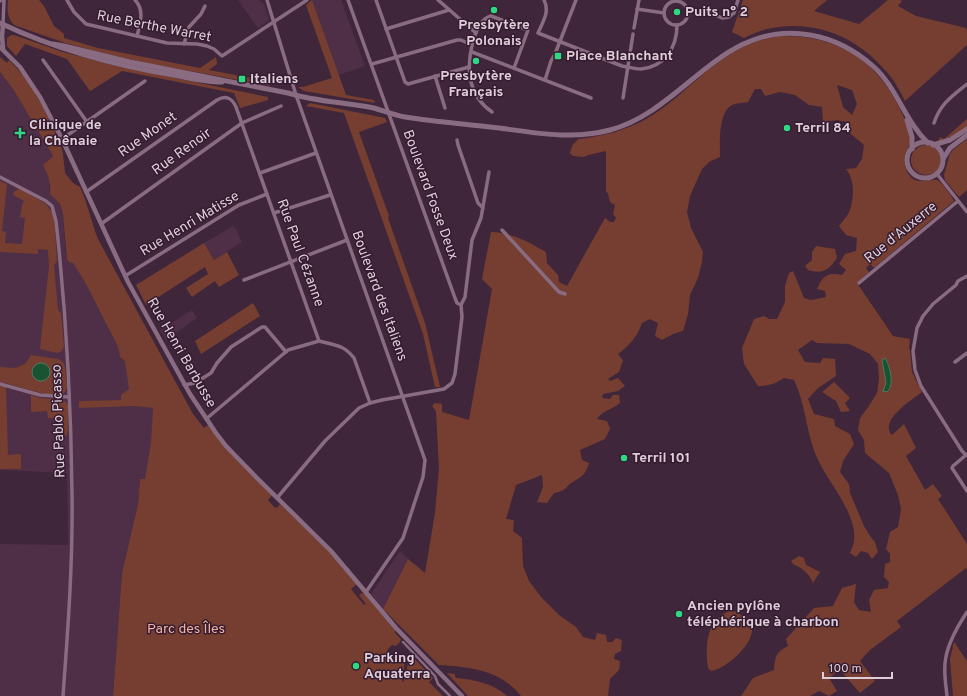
<svg xmlns="http://www.w3.org/2000/svg" width="967" height="696" font-family="Overpass,sans-serif">
	<style>
		.built { fill: #4e2f47 }
		.green { fill: #763e30; fill-rule: evenodd }
		.water { fill: #185332; stroke: #547864 }
		.lines { fill: none; stroke-linecap: round; stroke-linejoin: round }
		.pedestrian { stroke: #896b82; stroke-width: 2.5 }
		.minor { stroke: #896b82; stroke-width: 3.5 }
		.tertiary { stroke: #896b82; stroke-width: 4.5 }
		.secondary { stroke: #896b82; stroke-width: 5 }
		.poi-dot { fill: #2fd883; stroke: #351c30; stroke-width: 1.5 }
		.labels { text-anchor: middle; dominant-baseline: central; stroke-width: 3; stroke-linejoin: round; paint-order: stroke }
		.poi-label { font-size: 14px; font-weight: bold; fill: #dfceda; stroke: #351c30; text-anchor: start }
		.street-label { font-size: 14px; fill: #dfceda; stroke: #351c30 }
		.park-label { font-size: 14px; fill: #f2b2a1; stroke: #351c30 }
	</style>
	<rect width="100%" height="100%" fill="#40263a"/>
	<g class="built">
		<polygon points="238,0 259,0 264,4 269,20 258,28"/>
		<polygon points="312,0 341,0 365,66 338,75"/>
		<polygon points="0,72 13,89 53,156 43,165 49,177 50,194 60,204 63,214 66,255 75,255 126,344 134,406 158,408 156,480 140,479 138,504 122,573 113,696 0,696 0,544 68,545 67,473 0,470"/>
		<polygon points="233,226 236,229 242,242 214,260 204,243"/>
		<polygon points="192,310 197,318 166,340 160,330"/>
		<polygon points="400,551 408,559 383,609 371,594"/>
	</g>
	<g class="green">
		<path d="M 8,0 L 39,0 L 44,6 L 54,26 L 64,34 L 64,38 L 98,48 L 200,68 L 216,57 L 217,64 L 209,70 L 261,80 L 271,86 L 146,63 L 99,52 L 65,43 L 14,25 C 7,17 7,10 8,0 Z"/>
		<polygon points="312,0 346,95 374,100 375,103 304,91 298,87 303,87 332,78 306,5"/>
		<path d="M 743,0 L 827,0 L 814,11 L 859,24 L 888,0 L 900,0 L 902,1 L 898,6 L 916,16 L 966,28 L 967,30 L 967,45 L 905,101 C 901,93 896,84 891,77 C 860,38 817,18 767,29 C 759,31 751,35 744,38 L 732,32 Z"/>
		<polygon points="11,35 14,35 63,52 116,66 268,97 268,100 240,108 234,93 122,71 90,91 67,59 25,44 16,56 7,46 7,38"/>
		<path d="M 778,36 C 832,34 875,57 899,107 C 904,117 910,129 910,141 C 911,145 907,148 906,152 C 903,159 905,169 909,175 C 917,186 927,178 937,180 C 942,182 952,196 954,201 L 874,268 L 870,264 L 866,268 L 869,272 L 857,283 L 893,336 L 910,339 L 909,349 L 910,350 L 912,372 L 922,392 C 913,399 878,421 892,435 L 904,424 L 916,448 L 906,456 L 925,490 L 933,484 L 942,496 L 938,499 L 967,544 L 967,570 L 966,568 L 897,621 L 901,627 L 870,650 L 860,661 L 875,681 L 860,693 L 840,670 L 829,678 L 837,691 L 829,696 L 819,691 L 810,696 L 741,696 L 753,678 L 774,670 C 775,657 776,652 788,646 L 786,639 L 814,608 L 833,606 L 842,588 L 856,584 L 854,602 L 859,610 L 871,612 L 869,600 L 874,590 L 888,588 L 889,582 L 884,577 L 885,564 L 890,562 L 890,554 L 886,549 L 890,532 L 898,527 L 901,509 L 898,495 L 889,473 L 865,453 L 864,440 L 858,430 L 860,418 L 869,406 L 877,393 L 879,378 L 878,364 L 870,354 L 849,344 L 817,343 L 812,340 L 798,350 L 805,362 L 820,363 L 823,358 L 835,359 L 836,376 L 818,388 L 808,399 L 814,414 L 834,419 L 835,426 L 850,434 L 854,444 L 843,461 L 840,472 L 849,484 L 850,493 L 864,526 L 870,536 L 875,542 L 878,552 L 872,559 L 868,553 L 861,551 L 856,557 L 850,553 C 851,550 853,546 854,542 C 858,512 825,480 815,453 C 806,429 805,403 794,380 L 784,378 C 775,384 768,386 758,386 L 744,364 L 742,348 L 754,319 L 764,316 L 769,319 L 777,319 L 785,302 L 785,286 L 789,273 L 793,271 L 804,298 L 811,300 L 826,297 L 825,291 L 817,289 C 823,275 828,272 842,275 L 846,270 L 839,264 L 845,254 L 856,251 L 857,238 L 846,235 L 839,226 C 843,221 848,215 850,210 C 854,197 855,180 846,169 L 856,168 L 862,159 L 864,145 L 851,134 L 847,122 L 837,120 L 823,122 L 822,107 L 809,105 L 795,95 L 780,92 L 765,96 L 761,89 L 755,89 L 748,102 C 744,103 736,103 732,105 C 718,112 720,143 720,157 L 709,162 L 702,169 L 690,196 L 687,212 L 691,228 L 703,252 L 702,262 L 698,278 L 690,295 L 688,314 L 683,331 L 673,334 L 662,340 L 655,336 L 658,323 L 650,319 L 642,323 C 637,337 630,345 618,354 L 623,360 L 619,372 L 608,379 L 610,381 L 618,378 L 625,386 L 618,391 L 603,394 L 602,398 L 610,399 L 613,395 L 619,395 L 620,403 C 613,409 602,411 597,419 L 607,421 L 610,429 L 605,439 L 580,450 L 582,460 L 589,463 C 585,477 581,476 570,484 C 563,490 565,491 554,493 L 547,503 L 537,502 L 543,487 L 542,475 L 516,485 L 506,519 L 514,520 L 513,531 L 522,538 L 523,566 L 529,581 L 542,598 L 559,615 L 576,627 L 583,637 L 595,640 L 597,633 L 606,635 L 607,642 L 612,642 L 616,638 L 622,640 L 621,651 L 615,654 L 614,659 L 620,661 L 619,670 L 610,679 L 608,696 L 521,696 C 501,670 470,667 439,665 L 383,609 L 408,559 L 425,573 L 435,513 L 439,468 L 436,411 L 432,406 L 435,403 L 442,404 L 442,412 L 469,420 L 492,289 L 482,279 L 491,232 C 513,233 527,241 546,252 L 547,263 L 558,275 L 559,282 L 567,286 L 605,218 L 610,222 L 614,222 L 616,218 L 613,214 L 615,205 L 610,202 L 608,194 L 606,191 L 606,151 L 588,155 L 584,157 L 573,156 L 570,153 C 572,146 573,143 579,139 C 602,136 625,131 646,119 C 685,97 713,56 757,41 C 764,39 771,38 778,36 ZM 837,85 L 852,90 L 857,104 L 852,115 L 843,107 ZM 882,360 L 888,362 L 891,381 L 890,390 L 886,383 Z"/>
		<path d="M 0,57 L 7,63 L 9,60 C 30,80 42,105 55,131 L 55,134 L 61,146 L 63,154 L 65,173 L 73,183 L 80,187 L 85,199 L 96,234 L 99,241 L 193,414 L 204,428 L 208,425 L 229,452 L 272,495 L 268,500 L 274,507 L 277,508 L 280,504 L 327,549 L 357,584 L 351,589 L 364,605 L 366,604 L 359,595 L 362,593 L 364,593 L 395,630 L 395,633 L 401,639 L 400,642 L 396,646 L 392,645 L 387,650 L 398,662 L 399,659 L 405,654 L 406,654 L 402,682 L 404,681 L 410,654 L 433,678 L 429,682 L 443,696 L 113,696 L 122,573 L 138,504 L 140,479 L 145,479 L 151,443 L 153,408 L 134,406 L 79,408 L 79,401 L 121,400 L 121,395 L 129,389 L 125,361 L 120,357 C 119,346 115,341 110,331 C 98,308 88,285 73,263 L 69,262 L 67,259 L 63,214 L 60,204 L 50,194 C 51,182 48,175 43,165 L 53,156 L 13,89 L 0,72 Z"/>
		<polygon points="310,103 385,118 387,122 359,132 389,216 388,218 425,323 440,387 435,387 423,334 344,113 306,106"/>
		<polygon points="967,119 967,127 951,137 938,142 940,137 944,139"/>
		<polygon points="967,139 967,190 959,197 945,180 944,175 950,154 953,150"/>
		<circle cx="926" cy="160" r="15"/>
		<polygon points="0,181 7,184 2,231 6,232 5,243 22,244 25,218 20,217 22,205 24,201 13,195 14,192 18,189 22,190 46,204 54,215 57,261 54,265 58,310 61,313 64,346 62,351 57,353 40,349 49,266 48,250 38,249 38,254 0,252"/>
		<polygon points="204,243 214,260 227,252 239,275 219,287 215,281 192,297 186,288 208,274 205,267 146,305 136,285"/>
		<path d="M 816,246 L 835,249 L 837,258 C 828,271 823,274 808,270 L 805,266 L 812,260 L 812,252 Z"/>
		<polygon points="253,303 260,316 201,354 195,341"/>
		<path d="M 31,355 L 58,359 L 63,362 C 66,367 66,374 66,380 C 67,386 68,391 62,394 C 51,399 13,384 0,382 L 0,367 L 15,368 L 25,364 Z"/>
		<polygon points="834,382 850,398 845,403 850,411 841,412 836,401 822,392"/>
		<polygon points="0,386 6,387 8,455 21,454 21,469 0,469"/>
		<polygon points="31,395 40,398 62,400 66,402 68,406 68,431 67,435 61,437 61,435 55,435 55,418 48,418 47,411 31,412"/>
		<path d="M 799,556 L 804,558 L 806,565 L 820,572 L 813,583 C 810,575 802,567 794,565 L 791,561 Z"/>
		<path d="M 729,611 C 735,611 738,613 743,616 C 748,619 752,622 752,628 C 754,644 726,669 711,671 L 708,668 C 705,645 706,622 729,611 Z"/>
		<polygon points="954,642 967,661 967,696 953,696 950,659"/>
		<path d="M 447,673 L 455,674 L 455,677 L 457,678 C 474,680 493,683 507,696 L 468,696 Z"/>
	</g>
	<g class="water">
		<path d="M 885,358 C 890,366 895,385 887,392 L 883,391 L 886,383 L 882,360 Z"/>
		<circle cx="41" cy="372" r="9"/>
	</g>
	<g class="lines">
		<polyline class="pedestrian" points="403,642 435,676 438,684 450,696"/>
		<g class="minor">
			<polyline points="67,0 74,12 86,24 167,43 197,44 207,46 214,49 222,56 307,0"/>
			<path d="M 135,0 C 145,10 140,24 137,36"/>
			<polyline points="267,0 296,95 425,460 423,477 403,538 366,592"/>
			<polyline points="376,0 405,82 408,84 469,67"/>
			<polyline points="438,0 476,33"/>
			<path d="M 544,0 C 550,12 543,21 538,33 L 622,66 C 628,67 634,69 641,69 C 664,67 677,48 677,25"/>
			<circle cx="676" cy="13" r="12"/>
			<polyline points="0,1 1,0"/>
			<polyline points="637,9 664,13"/>
			<polyline points="688,10 704,10 722,18 729,17 734,13 738,0"/>
			<polyline points="3,25 4,0"/>
			<polyline points="634,28 639,0"/>
			<polyline points="386,29 449,10"/>
			<polyline points="184,44 189,27 201,14 205,6"/>
			<polyline points="472,52 591,98"/>
			<polyline points="43,60 87,122"/>
			<polyline points="372,64 457,40 461,40 472,45"/>
			<polyline points="435,76 445,108"/>
			<polyline points="545,80 551,61 555,54 576,0"/>
			<polyline points="623,98 633,34"/>
			<path d="M 492,112 C 482,105 474,94 471,82 C 466,66 472,21 491,16 L 528,30 L 514,68"/>
			<path d="M 934,123 C 940,104 952,96 967,84"/>
			<polyline points="62,139 145,81"/>
			<polyline points="457,140 458,145 478,203 483,208"/>
			<polyline points="260,173 316,153"/>
			<polyline points="937,174 967,212"/>
			<path d="M 0,177 L 46,201 L 52,206 L 56,221 C 66,311 71,402 72,493 C 73,561 68,629 63,696"/>
			<path d="M 86,192 L 217,100 C 226,95 232,98 236,107 L 319,341 C 335,345 344,345 354,358 L 370,403"/>
			<polyline points="274,213 330,195"/>
			<polyline points="101,224 242,123 281,106"/>
			<polyline points="502,230 559,292 565,294"/>
			<polyline points="125,276 239,205 267,194"/>
			<polyline points="967,276 958,281 956,285 933,304 923,316 917,328 913,351 915,370 921,386 962,451 966,455 953,466 952,468 967,491"/>
			<polyline points="244,280 347,240"/>
			<polyline points="859,283 958,201"/>
			<polyline points="461,305 465,297 472,240 481,218 489,172"/>
			<polyline points="955,362 967,353"/>
			<polyline points="0,384 40,395 69,397"/>
			<polyline points="184,385 195,383 211,373 217,363 231,347 262,327 265,327 286,352"/>
			<polyline points="206,419 288,350 319,341"/>
			<polyline points="277,498 325,441 359,408 370,403 382,400 444,389 452,383 455,374 462,317 461,305 457,303 455,298 348,0"/>
			<path d="M 947,696 C 946,686 944,675 945,664 C 946,646 957,627 967,612"/>
		</g>
		<g class="tertiary">
			<polyline points="0,47 20,67 40,97 62,139 128,282 190,394 216,433 226,446 256,477 331,551 396,628 462,696"/>
			<polyline points="3,49 2,36 3,25"/>
		</g>
		<g class="secondary">
			<path d="M 0,23 C 57,50 116,66 179,76 C 193,79 207,82 222,82"/>
			<path d="M 53,44 L 64,46 L 130,62 L 288,93 C 317,102 344,102 374,108 C 384,111 394,115 405,117 C 436,122 467,124 499,128 C 536,133 573,140 610,130 C 685,110 722,19 810,35 C 834,39 855,50 874,67 C 897,88 905,121 928,143"/>
			<polyline points="907,120 912,137 912,149"/>
			<circle cx="925" cy="160" r="18"/>
			<polyline points="933,145 950,140 967,129"/>
			<polyline points="943,159 950,148 967,135"/>
		</g>
	</g>
	<g class="poi-dot">
		<circle cx="494" cy="10" r="4"/>
		<circle cx="677" cy="12" r="4"/>
		<rect x="554" y="52" width="8" height="8" rx="2"/>
		<circle cx="476" cy="61" r="4"/>
		<rect x="238" y="75" width="8" height="8" rx="2"/>
		<circle cx="787" cy="128" r="4"/>
		<path d="M18 127h4v4h4v4h-4v4h-4v-4h-4v-4h4z"/>
		<circle cx="624" cy="458" r="4"/>
		<circle cx="679" cy="614" r="4"/>
		<circle cx="356" cy="666" r="4"/>
	</g>
	<g class="labels">
		<g class="poi-label">
			<text x="685" y="12">Puits n° 2</text>
			<text x="494" y="25" text-anchor="middle">Presbytère<tspan x="494" dy="16">Polonais</tspan></text>
			<text x="566" y="56">Place Blanchant</text>
			<text x="476" y="76" text-anchor="middle">Presbytère<tspan x="476" dy="16">Français</tspan></text>
			<text x="250" y="79">Italiens</text>
			<text x="29" y="125">Clinique de<tspan x="29" dy="16">la Chênaie</tspan></text>
			<text x="795" y="128">Terril 84</text>
			<text x="632" y="458">Terril 101</text>
			<text x="687" y="606">Ancien pylône<tspan x="687" dy="16">téléphérique à charbon</tspan></text>
			<text x="364" y="658">Parking<tspan x="364" dy="16">Aquaterra</tspan></text>
		</g>
		<g class="street-label">
			<text transform="translate(154 27) rotate(11)">Rue Berthe Warret</text>
			<text transform="translate(148 135) rotate(-35)">Rue Monet</text>
			<text transform="translate(182 152) rotate(-36)">Rue Renoir</text>
			<text transform="translate(430 195) rotate(70)">Boulevard Fosse Deux</text>
			<text transform="translate(190 224) rotate(-31)">Rue Henri Matisse</text>
			<text transform="translate(901 233) rotate(-39)">Rue d'Auxerre</text>
			<text transform="translate(300 253) rotate(70)">Rue Paul Cézanne</text>
			<text transform="translate(379 296) rotate(70)">Boulevard des Italiens</text>
			<text transform="translate(181 353) rotate(60)">Rue Henri Barbusse</text>
			<text transform="translate(59 421) rotate(-92)">Rue Pablo Picasso</text>
		</g>
		<g class="park-label">
			<text x="186" y="629">Parc des Îles</text>
		</g>
	</g>
	<path d="M823 672v6h69v-6" fill="none" stroke="#dfceda" stroke-width="2"/>
	<text x="829" y="672" font-size="12" fill="#dfceda" stroke="#351c30" stroke-width="3" paint-order="stroke">100 m</text>
</svg>
